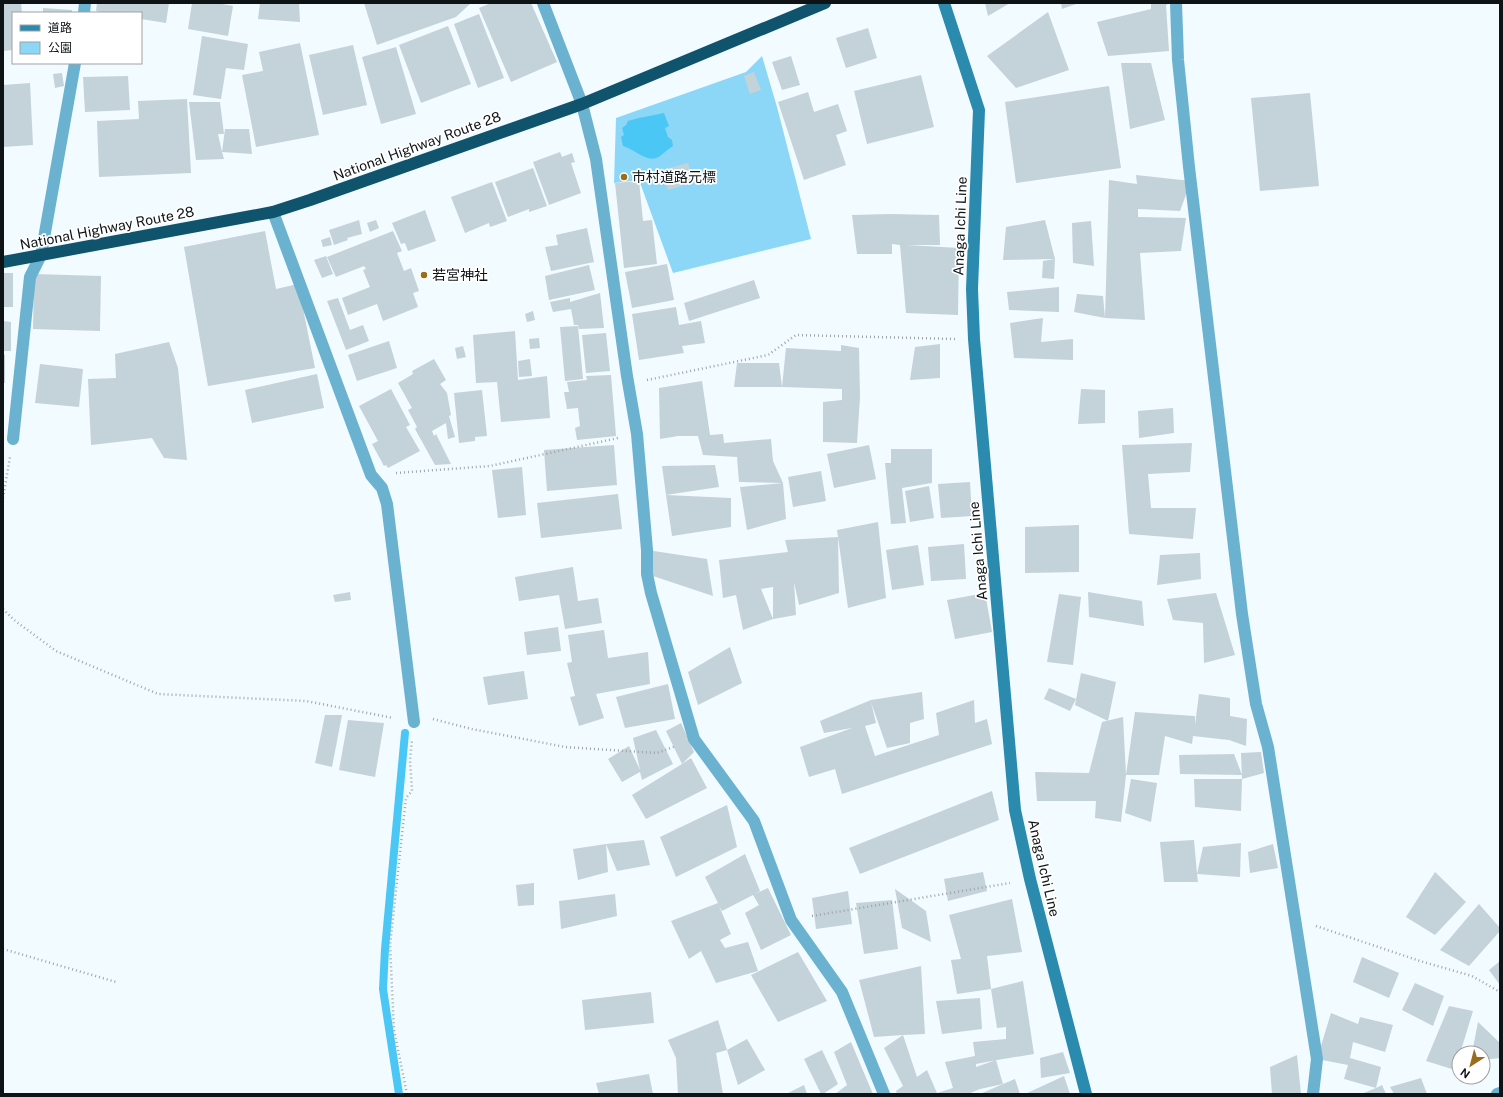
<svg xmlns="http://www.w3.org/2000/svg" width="1503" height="1097" font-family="'Public Sans','Noto Sans JP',sans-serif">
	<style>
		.green { fill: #8cd7f7 }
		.water { fill: #4bc7f6 }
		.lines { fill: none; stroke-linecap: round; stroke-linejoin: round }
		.stream { stroke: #4bc7f6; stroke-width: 8 }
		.building { fill: #c4d2d9 }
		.path { stroke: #9da5a8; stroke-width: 2.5; stroke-dasharray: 1 3; stroke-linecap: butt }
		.street { stroke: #6bb2d0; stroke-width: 12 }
		.secondary { stroke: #2b8bae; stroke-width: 12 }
		.highway { stroke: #0f546c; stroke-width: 12 }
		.poi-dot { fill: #996d1b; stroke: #fff; stroke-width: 1.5 }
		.labels { text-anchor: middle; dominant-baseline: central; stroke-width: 3.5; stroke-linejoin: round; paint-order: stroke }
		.street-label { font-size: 14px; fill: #0e1315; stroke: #fff }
		.poi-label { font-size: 14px; fill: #0e1315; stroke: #fff; text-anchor: start }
	</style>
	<rect width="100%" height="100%" fill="#f2fbff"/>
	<polygon class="green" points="762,56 777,107 811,239 673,273 639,180 614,183 616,118 746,72"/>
	<path class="water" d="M 664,113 L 669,126 L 665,128 L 668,137 L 672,140 L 673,146 C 668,149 665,152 660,156 C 648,165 635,149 623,146 L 621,137 L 624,135 L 622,128 L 626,125 L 628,121 C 640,117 651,116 664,113 Z"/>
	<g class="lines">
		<polyline class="stream" points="399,1094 383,989 385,949 405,733"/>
	</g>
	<g class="building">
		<polygon points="3,3 21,3 22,13 13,13 13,50 3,51"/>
		<polygon points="97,3 169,3 166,23 141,19 141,13 106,13 96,11"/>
		<polygon points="192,3 217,3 233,6 228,36 188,29"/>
		<polygon points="260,3 299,3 300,22 258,19"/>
		<polygon points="364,3 471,3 456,17 377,45"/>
		<polygon points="491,3 531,3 557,62 511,82 479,8"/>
		<polygon points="985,3 1010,3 988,16"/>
		<polygon points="1061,3 1079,3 1062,9"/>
		<polygon points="1151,3 1171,3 1166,5 1169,51 1108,56 1097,22 1151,9"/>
		<polygon points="43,8 72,10 72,13 43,13"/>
		<polygon points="1048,12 1069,70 1016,88 987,56"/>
		<polygon points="479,14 504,78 478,88 454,24"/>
		<polygon points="448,26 471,84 421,103 399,45"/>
		<polygon points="868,28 877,58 846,68 836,38"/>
		<polygon points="202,36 248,44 244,70 226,68 221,99 193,95"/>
		<polygon points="300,43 319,135 256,147 242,75 263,71 259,52"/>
		<polygon points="353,45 367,105 323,115 309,55"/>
		<polygon points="396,47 416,114 381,124 362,57"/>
		<polygon points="791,56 800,85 782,90 772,62"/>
		<polygon points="1121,63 1151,63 1165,120 1130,129"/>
		<polygon points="754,72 761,90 750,94 744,76"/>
		<polygon points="62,73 64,86 55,88 53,74"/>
		<polygon points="921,75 934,127 867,144 854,91"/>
		<polygon points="128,76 130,110 85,112 83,77"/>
		<polygon points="30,83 33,145 3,147 3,85"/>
		<polygon points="1109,86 1121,168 1016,183 1005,102"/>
		<polygon points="808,92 814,112 838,104 847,131 836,135 846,165 804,180 778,102"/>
		<polygon points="1310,93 1319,186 1260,191 1251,98"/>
		<polygon points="187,99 191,173 99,177 97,121 139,119 138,101"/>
		<polygon points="189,102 220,102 224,134 218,134 222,152 225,129 249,129 252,154 222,152 224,159 196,160"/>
		<polygon points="560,152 562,157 572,153 575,162 571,163 581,193 549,205 533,162"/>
		<polygon points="688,163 694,182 668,190 662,170"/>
		<polygon points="533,168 547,206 529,212 529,209 508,217 495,182"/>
		<polygon points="1136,175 1191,181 1180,211 1138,209 1138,217 1186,218 1181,251 1140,253 1145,320 1105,318 1074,312 1077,294 1103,296 1105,318 1109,180 1137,184"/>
		<polygon points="639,181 643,221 652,220 657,264 624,268 615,183"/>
		<polygon points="492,182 507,221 490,227 489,223 465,233 451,197"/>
		<polygon points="425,210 436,241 408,251 405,243 401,244 392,223"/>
		<polygon points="890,214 939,215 940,245 907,245 959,248 958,315 906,313 900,245 892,244 892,254 857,254 852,215"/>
		<polygon points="359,220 362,234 347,238 348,240 334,245 329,230"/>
		<polygon points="376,220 379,228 370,232 367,223"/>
		<polygon points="1045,220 1055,259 1054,279 1042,278 1043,261 1055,259 1003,260 1006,227"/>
		<polygon points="1091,221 1094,266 1073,263 1072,223"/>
		<polygon points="587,228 594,262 551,271 545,247 558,245 556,235"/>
		<polygon points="265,231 276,289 298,284 315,368 208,386 184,247"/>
		<polygon points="393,231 402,251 397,253 404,271 411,268 419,291 413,293 418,307 383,321 377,304 348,315 342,298 370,287 363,270 366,269 364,266 336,277 327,257"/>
		<polygon points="330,237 332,245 323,247 321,240"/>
		<polygon points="326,256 333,274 322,278 314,260"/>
		<polygon points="667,264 674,300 632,308 625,272"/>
		<polygon points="589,265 595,290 549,300 545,276"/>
		<rect x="3" y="273" width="10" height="34"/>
		<polygon points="34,274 101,276 100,331 33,329"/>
		<polygon points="754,280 760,298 689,321 684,303"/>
		<polygon points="1059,287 1059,312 1009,310 1007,292"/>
		<polygon points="600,293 604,328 579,329 578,325 574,325 571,309 553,312 550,302 570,298 570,302"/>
		<polygon points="338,298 350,330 363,325 369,341 346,350 327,301"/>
		<polygon points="676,307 679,325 701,321 705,343 682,346 684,353 639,360 632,314"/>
		<polygon points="533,311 535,320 527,322 525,314"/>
		<polygon points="1043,318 1041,342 1073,339 1073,360 1014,358 1010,323"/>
		<polygon points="3,321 11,322 11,351 3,351"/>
		<polygon points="578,326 583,379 565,381 560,327"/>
		<polygon points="515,331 518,380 547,376 550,418 501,422 497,382 476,383 473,335"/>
		<polygon points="606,333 610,371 586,373 582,335"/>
		<polygon points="539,338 540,348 530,349 529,339"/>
		<polygon points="389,341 397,368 357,381 348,355"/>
		<polygon points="169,342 178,368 187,460 164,458 152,438 91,445 88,379 116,378 115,354"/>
		<polygon points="940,344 940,378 910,380 915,347"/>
		<polygon points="841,345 859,348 860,397 857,443 823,442 823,402 842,400 842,389 782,387 786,348 841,351"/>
		<polygon points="463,346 466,357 457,359 455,348"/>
		<polygon points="3,354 5,355 5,383 3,383"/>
		<polygon points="434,359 446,380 440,384 447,393 451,415 449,416 455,437 448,439 446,423 432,431 434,436 436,434 451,464 435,465 415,429 417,427 408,410 412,408 398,383 413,374 412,371"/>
		<polygon points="530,359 532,376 519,377 518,361"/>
		<polygon points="737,363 779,363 782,387 734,387"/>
		<polygon points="40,364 83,369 79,407 35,403"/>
		<polygon points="317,374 324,408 252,423 245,390"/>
		<polygon points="611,375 616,436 577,440 575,428 580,426 578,408 567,409 564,392 569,392 567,382 587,380 586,376"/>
		<polygon points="702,381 710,435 723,434 724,443 771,439 773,461 783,483 739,482 737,457 703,455 698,436 678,436 660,439 659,388"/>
		<polygon points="391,389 410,425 406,427 420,451 388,468 386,465 384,466 372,444 378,441 359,406"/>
		<polygon points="1081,389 1105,390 1105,423 1078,424"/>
		<polygon points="482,390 487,436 475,437 475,441 459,443 454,393"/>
		<polygon points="1173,408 1174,433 1139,438 1138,411"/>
		<polygon points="1192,443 1190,472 1148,474 1151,508 1196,508 1193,539 1129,534 1122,445"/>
		<polygon points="614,445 617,485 547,491 544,450"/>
		<polygon points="869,445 876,479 834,488 827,454"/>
		<polygon points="891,449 932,449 932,483 902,488 906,523 891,524 885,463 891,463"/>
		<polygon points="715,465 719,487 666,495 662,466"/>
		<polygon points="522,467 526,515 498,518 492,470"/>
		<polygon points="821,471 826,501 793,507 788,477"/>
		<polygon points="970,482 972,516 941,518 938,484"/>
		<polygon points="783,483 786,519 747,530 740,487"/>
		<polygon points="929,486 934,518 910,522 905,491"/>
		<polygon points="618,494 622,529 541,538 537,503"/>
		<polygon points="666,495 731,498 731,527 672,536"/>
		<polygon points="878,522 886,598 848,608 837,530"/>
		<polygon points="1079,525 1079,572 1025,573 1025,527"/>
		<polygon points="838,537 839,593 799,605 794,582 796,615 773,619 773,587 761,589 773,619 743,630 736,595 723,598 719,560 788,552 785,540"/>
		<polygon points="964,544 966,579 931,581 928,547"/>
		<polygon points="918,545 924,585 892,590 886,550"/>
		<polygon points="647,550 707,559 713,596 647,574"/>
		<polygon points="1200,553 1201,579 1157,585 1160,555"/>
		<polygon points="573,567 578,601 598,598 602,623 565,629 559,595 519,601 515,577"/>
		<polygon points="350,592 351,600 335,602 333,595"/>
		<polygon points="1088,592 1142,601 1144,626 1089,617"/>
		<polygon points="985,593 992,632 955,639 947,600"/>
		<polygon points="1216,593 1235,655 1204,663 1203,623 1173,620 1167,599"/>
		<polygon points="1059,594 1081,597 1073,665 1047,662"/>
		<polygon points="558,627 561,651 527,655 524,632"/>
		<polygon points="604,630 608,658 648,652 650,684 596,694 604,718 579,726 570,697 575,696 567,663 572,662 568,635"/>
		<polygon points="730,647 742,683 698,705 688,672"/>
		<polygon points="524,671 528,699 488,705 483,677"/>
		<polygon points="1081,673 1116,682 1108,721 1075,705"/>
		<polygon points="668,684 675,719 625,728 616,697"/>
		<polygon points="1049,688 1076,699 1070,711 1044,699"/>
		<polygon points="922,692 924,719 910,723 910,743 887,748 871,702 876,723 865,726 875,756 939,735 936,713 974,700 975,723 987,719 992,744 842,794 835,769 809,777 800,747 852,728 824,733 820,721 871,700"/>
		<polygon points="1199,694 1230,698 1230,716 1247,719 1246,746 1229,740 1193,736 1192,744 1165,736 1159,775 1126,775 1135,712 1195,716 1195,725"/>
		<polygon points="325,715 342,715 332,767 315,763"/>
		<polygon points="1123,717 1126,775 1121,822 1095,818 1096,801 1037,801 1035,772 1089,773 1102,722"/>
		<polygon points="348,720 384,723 375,777 339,770"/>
		<polygon points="681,723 694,752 682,764 691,758 707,788 646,819 632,795 682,764 666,731"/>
		<polygon points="656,730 673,764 642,780 640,772 622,782 608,759 629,746 640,770 633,738"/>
		<polygon points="1261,752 1264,773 1242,779 1241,811 1195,807 1194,779 1242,779 1241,753"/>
		<polygon points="1234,754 1242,775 1180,774 1179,755"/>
		<polygon points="1131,779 1157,783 1151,822 1125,813"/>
		<polygon points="992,791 999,820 860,874 849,848"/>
		<polygon points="727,805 737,847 676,877 660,837"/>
		<polygon points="644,840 650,865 617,871 606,844"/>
		<polygon points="1194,840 1197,874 1203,847 1241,843 1240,877 1197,874 1198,882 1164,882 1160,842"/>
		<polygon points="606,844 608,872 578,880 573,849"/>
		<polygon points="1273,844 1278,868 1250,873 1248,852"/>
		<polygon points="745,854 760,891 755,894 768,888 791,935 761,950 745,913 759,905 753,895 722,911 719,906 731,934 720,940 725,948 748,942 758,971 716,983 701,951 689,959 671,921 718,903 705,877"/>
		<polygon points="983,872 987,891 948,901 944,879"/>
		<polygon points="1435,872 1466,902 1435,935 1406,917"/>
		<polygon points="534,883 534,905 518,906 516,885"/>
		<polygon points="895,889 926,911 931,942 902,928"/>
		<polygon points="848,891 852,924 816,929 812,898"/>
		<polygon points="615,894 617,916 561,929 559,901"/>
		<polygon points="1012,899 1022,952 987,956 991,989 957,994 951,960 961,959 949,915"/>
		<polygon points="892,900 898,949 864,954 856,903"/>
		<polygon points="1479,904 1500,928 1500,931 1469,966 1440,950"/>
		<polygon points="798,952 827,1001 778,1022 751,975"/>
		<polygon points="1362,957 1399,973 1389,998 1353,982"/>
		<polygon points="1500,961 1500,985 1489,970"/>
		<polygon points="921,966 925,1034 903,1035 917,1077 927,1070 937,1093 953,1088 945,1062 975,1056 973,1042 1006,1039 1006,1027 997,1028 991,989 1023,981 1034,1054 997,1060 976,1064 976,1067 996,1060 1003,1084 1015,1079 1020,1094 980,1094 1003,1084 980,1089 968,1094 897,1094 896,1091 903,1086 884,1048 903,1035 874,1037 859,980"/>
		<polygon points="1415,983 1444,996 1433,1026 1402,1010"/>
		<polygon points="651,992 654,1023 585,1030 582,1000"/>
		<polygon points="980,998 982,1029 942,1034 936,1001"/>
		<polygon points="1449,1006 1473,1011 1455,1070 1426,1061"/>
		<polygon points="1331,1013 1358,1024 1360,1017 1393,1025 1385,1052 1353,1042 1350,1058 1381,1067 1376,1088 1344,1079 1348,1065 1317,1059"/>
		<polygon points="718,1020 727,1050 716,1053 723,1094 678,1094 676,1058 668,1040"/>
		<polygon points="1478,1022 1500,1043 1500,1058 1483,1060 1483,1053 1472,1053"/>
		<polygon points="747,1039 765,1070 738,1085 727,1050"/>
		<polygon points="851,1042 864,1073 873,1094 835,1094 847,1085 834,1052"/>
		<polygon points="822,1050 838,1084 823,1094 821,1094 804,1059"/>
		<polygon points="1063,1052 1070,1073 1041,1078 1040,1058"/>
		<polygon points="1297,1055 1301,1094 1272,1094 1270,1067"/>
		<polygon points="649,1074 653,1094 599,1094 596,1083"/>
		<polygon points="1064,1076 1070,1094 1025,1094"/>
		<polygon points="1421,1078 1427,1094 1394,1094 1390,1087"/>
		<polygon points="804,1085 807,1094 786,1094"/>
		<polygon points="1382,1085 1386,1094 1361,1094 1376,1088"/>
	</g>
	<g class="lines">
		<g class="path">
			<polyline points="647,380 768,355 796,335 955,339"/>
			<polyline points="396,473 490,466 618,438"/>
			<polyline points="3,498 10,457"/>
			<polyline points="3,609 14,620 56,651 158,694 306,701 393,718"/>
			<polyline points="433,719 472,729 565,747 657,753 676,746"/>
			<polyline points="812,916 1010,883"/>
			<polyline points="1316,926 1420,961 1472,976 1500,992"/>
			<polyline points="3,949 116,982"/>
			<polyline points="407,1094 394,1030 390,945 406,798 412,791 410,760 412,740"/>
		</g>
		<g class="street">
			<polyline points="543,3 582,104 596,159 627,376 637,434 647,550 647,574 651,593 694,739 754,821 791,920 842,992 884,1094"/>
			<polyline points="1176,3 1178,60 1189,167 1242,614 1256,704 1268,747 1317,1059 1313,1094"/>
			<polyline points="84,13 85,3"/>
			<polyline points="273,212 371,475 382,488 387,504 414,722"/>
			<polyline points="13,439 30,277 41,255 75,63"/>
			<polyline points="1497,1094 1500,1093"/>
		</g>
		<polyline class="secondary" points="944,3 979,110 972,289 974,339 1015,810 1030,879 1086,1094"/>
		<polyline class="highway" points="3,262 273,212 310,200 582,104 825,3"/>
	</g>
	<g class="poi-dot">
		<circle cx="624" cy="177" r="4"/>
		<circle cx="424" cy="275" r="4"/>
	</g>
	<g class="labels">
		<g class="street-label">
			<text transform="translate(417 146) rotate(-20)">National Highway Route 28</text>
			<text transform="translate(960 226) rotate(-88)">Anaga Ichi Line</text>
			<text transform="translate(107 228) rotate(-11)">National Highway Route 28</text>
			<text transform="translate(978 551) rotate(-95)">Anaga Ichi Line</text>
			<text transform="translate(1044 868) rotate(77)">Anaga Ichi Line</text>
		</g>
		<g class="poi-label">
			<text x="632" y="177">市村道路元標</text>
			<text x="432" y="275">若宮神社</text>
		</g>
	</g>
	<rect width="1503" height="1097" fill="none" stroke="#0e1315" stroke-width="8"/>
	<rect x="12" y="12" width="130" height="52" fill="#ffffff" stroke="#9fa1a1"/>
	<rect x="20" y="25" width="20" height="6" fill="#2b8bae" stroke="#9fa1a1"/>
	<text x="48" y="32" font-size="12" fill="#0e1315">道路</text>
	<rect x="20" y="42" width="20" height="12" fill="#8cd7f7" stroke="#9fa1a1"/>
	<text x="48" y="52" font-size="12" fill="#0e1315">公園</text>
	<g transform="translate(1471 1065) rotate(216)"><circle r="19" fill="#ffffff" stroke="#9fa1a1"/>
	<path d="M0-3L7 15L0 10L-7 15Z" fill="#996d1b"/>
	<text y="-6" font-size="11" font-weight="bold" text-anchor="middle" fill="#0e1315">N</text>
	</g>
</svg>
